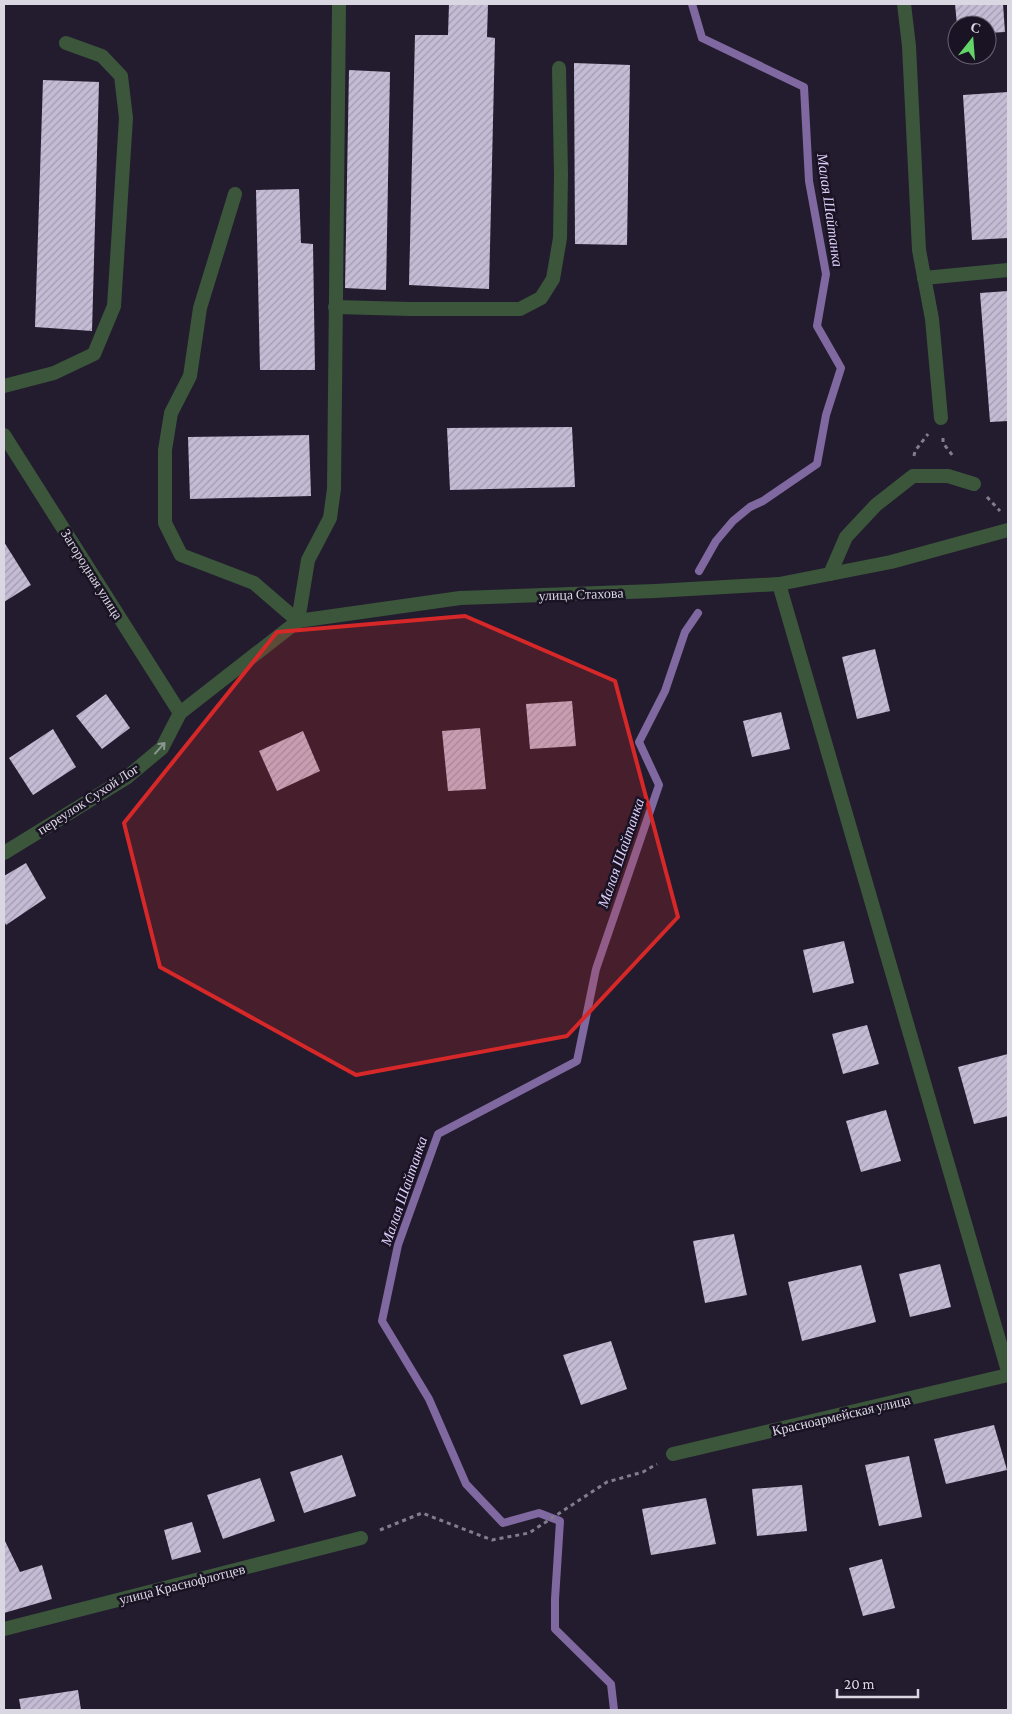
<svg xmlns="http://www.w3.org/2000/svg" width="1012" height="1714" font-family="'Crimson Pro',serif">
	<style>
		.lines { fill: none; stroke-linecap: round; stroke-linejoin: round }
		.stream { stroke: #8069a0; stroke-width: 8 }
		.building { fill: url(#building-hatch) }
		.path { stroke: #827d8c; stroke-width: 3; stroke-dasharray: 4 4; stroke-linecap: butt }
		.service { stroke: #3b563b; stroke-width: 14 }
		.minor { stroke: #3b563b; stroke-width: 14 }
		.oneway { stroke: #8a968e }
		.marked { fill: #d62828; fill-opacity: 0.2; stroke: #d62828; stroke-width: 4; stroke-linejoin: round }
		.labels { text-anchor: middle; dominant-baseline: central; stroke-width: 5; stroke-linejoin: round; paint-order: stroke }
		.street-label { font-size: 14px; fill: #dad6e2; stroke: #191324 }
		.water-label { font-size: 15px; font-style: italic; fill: #ddcef8; stroke: #191324 }
	</style>
	<defs>
		<pattern id="building-hatch" width="6" height="6" patternUnits="userSpaceOnUse" patternTransform="scale(1.25)"><rect width="6" height="6" fill="#c4bbd4"/><path d="M-1 1l2-2M0 6l6-6M5 7l2-2" fill="none" stroke="#a39cb0"/></pattern>
	</defs>
	<rect width="100%" height="100%" fill="#231c2e"/>
	<g class="lines">
		<g class="stream">
			<polyline points="692,4 702,38 804,87 809,181 826,274 817,326 841,368 826,415 817,464 763,501 750,507 733,521 716,541 699,571"/>
			<polyline points="614,1710 611,1684 555,1629 555,1599 560,1521 539,1513 503,1523 466,1484 429,1399 382,1321 398,1245 438,1134 577,1061 596,969 659,785 639,742 665,691 685,632 698,613"/>
		</g>
	</g>
	<g class="building">
		<polygon points="449,4 488,4 487,37 495,38 489,289 409,285 415,35 448,35"/>
		<polygon points="955,4 1003,4 1005,32 987,33 987,25 957,25"/>
		<polygon points="574,63 630,65 627,245 575,244"/>
		<polygon points="349,70 390,72 386,290 345,288"/>
		<polygon points="43,80 99,82 92,331 35,327"/>
		<polygon points="1008,92 1008,238 972,240 963,95"/>
		<polygon points="299,189 301,243 313,244 315,370 260,370 256,190"/>
		<polygon points="1008,291 1008,421 990,422 980,293"/>
		<polygon points="572,427 575,487 450,490 447,428"/>
		<polygon points="309,435 311,496 190,499 188,437"/>
		<polygon points="4,542 31,585 4,602"/>
		<polygon points="875,649 890,711 857,719 842,657"/>
		<polygon points="106,694 130,728 102,749 76,716"/>
		<polygon points="572,701 576,746 530,749 526,704"/>
		<polygon points="781,712 790,749 752,757 743,721"/>
		<polygon points="480,728 486,789 448,791 442,731"/>
		<polygon points="53,729 76,767 33,795 9,758"/>
		<polygon points="303,731 320,771 277,791 259,751"/>
		<polygon points="26,863 46,898 6,925 4,921 4,876"/>
		<polygon points="844,941 854,983 813,993 803,950"/>
		<polygon points="867,1025 879,1064 843,1074 832,1034"/>
		<polygon points="1008,1054 1008,1116 974,1124 958,1067"/>
		<polygon points="886,1110 901,1161 861,1172 846,1121"/>
		<polygon points="734,1234 747,1295 705,1303 693,1241"/>
		<polygon points="940,1264 951,1307 910,1317 899,1274"/>
		<polygon points="861,1265 876,1322 802,1341 788,1282"/>
		<polygon points="611,1341 627,1389 581,1405 563,1355"/>
		<polygon points="994,1425 1007,1470 946,1484 934,1439"/>
		<polygon points="342,1455 356,1496 304,1513 290,1472"/>
		<polygon points="909,1456 922,1517 879,1526 865,1465"/>
		<polygon points="260,1478 275,1521 223,1539 207,1495"/>
		<polygon points="802,1485 807,1531 757,1536 752,1489"/>
		<polygon points="706,1498 716,1544 651,1555 642,1509"/>
		<polygon points="192,1522 201,1552 172,1560 164,1530"/>
		<polygon points="4,1539 20,1572 42,1565 52,1599 4,1613"/>
		<polygon points="882,1559 895,1608 863,1616 849,1568"/>
		<polygon points="78,1690 81,1710 21,1710 19,1699"/>
	</g>
	<g class="lines">
		<g class="path">
			<polyline points="943,438 943,443 953,456"/>
			<polyline points="914,456 915,451 928,434"/>
			<polyline points="987,497 1000,511"/>
			<polyline points="380,1530 422,1513 492,1540 529,1533 607,1482 643,1472 657,1464"/>
		</g>
		<g class="service">
			<polyline points="904,4 909,46 919,250 932,319 941,418"/>
			<polyline points="235,194 200,308 190,376 171,413 165,450 165,523 181,555 254,583 298,621"/>
			<polyline points="924,278 1008,270"/>
			<polyline points="335,307 410,309 520,309 541,298 553,279 560,238 561,175 559,68"/>
			<polyline points="4,386 54,373 94,354 114,306 126,118 121,76 102,56 66,43"/>
			<polyline points="830,574 846,537 876,505 913,476 948,476 974,484"/>
			<polyline points="298,621 308,560 330,518 334,489 339,4"/>
		</g>
		<g class="minor">
			<polyline points="4,435 180,713"/>
			<polyline points="779,584 1008,1371"/>
			<polyline points="4,853 126,778 162,748 180,713 298,621 460,598 655,591 779,584 891,562 1008,530"/>
			<polyline points="673,1454 1008,1375"/>
			<polyline points="4,1629 361,1538"/>
		</g>
	</g>
	<defs><path id="oneway-shaft" d="M-6 0H5M1.5-3L5.5 0L1.5 3" fill="none" stroke-width="1.6" stroke-linecap="round" stroke-linejoin="round" transform="scale(1.25)"/></defs>
	<use class="oneway" href="#oneway-shaft" transform="translate(160 748) rotate(-48)"/>
	<path class="marked" d="M 465,616 L 615,681 L 678,917 L 567,1036 L 356,1075 L 160,967 L 124,823 L 277,632 Z"/>
	<g class="labels">
		<g class="street-label">
			<text transform="translate(92 574) rotate(58)">Загородная улица</text>
			<text transform="translate(581 594) rotate(-2)">улица Стахова</text>
			<text transform="translate(88 799) rotate(-33)">переулок Сухой Лог</text>
			<text transform="translate(841 1415) rotate(-13)">Красноармейская улица</text>
			<text transform="translate(182 1584) rotate(-14)">улица Краснофлотцев</text>
		</g>
		<g class="water-label">
			<text transform="translate(830 210) rotate(82)">Малая Шайтанка</text>
			<text transform="translate(621 853) rotate(-71)">Малая Шайтанка</text>
			<text transform="translate(404 1191) rotate(-71)">Малая Шайтанка</text>
		</g>
	</g>
	<rect width="1012" height="1714" fill="none" stroke="#dad6e2" stroke-width="10"/>
	<g transform="translate(972 40) rotate(17)"><circle r="24" fill="#191324" stroke="#666170"/>
	<path d="M0-4L9 19L0 12L-9 19Z" fill="#63d468"/>
	<text y="-8" font-size="14" font-weight="bold" text-anchor="middle" fill="#dad6e2">С</text>
	</g>
	<path d="M837 1689v8h81v-8" fill="none" stroke="#dad6e2" stroke-width="2.5"/>
	<text x="844" y="1689" font-size="15" fill="#dad6e2" stroke="#191324" stroke-width="4" paint-order="stroke">20 m</text>
</svg>
